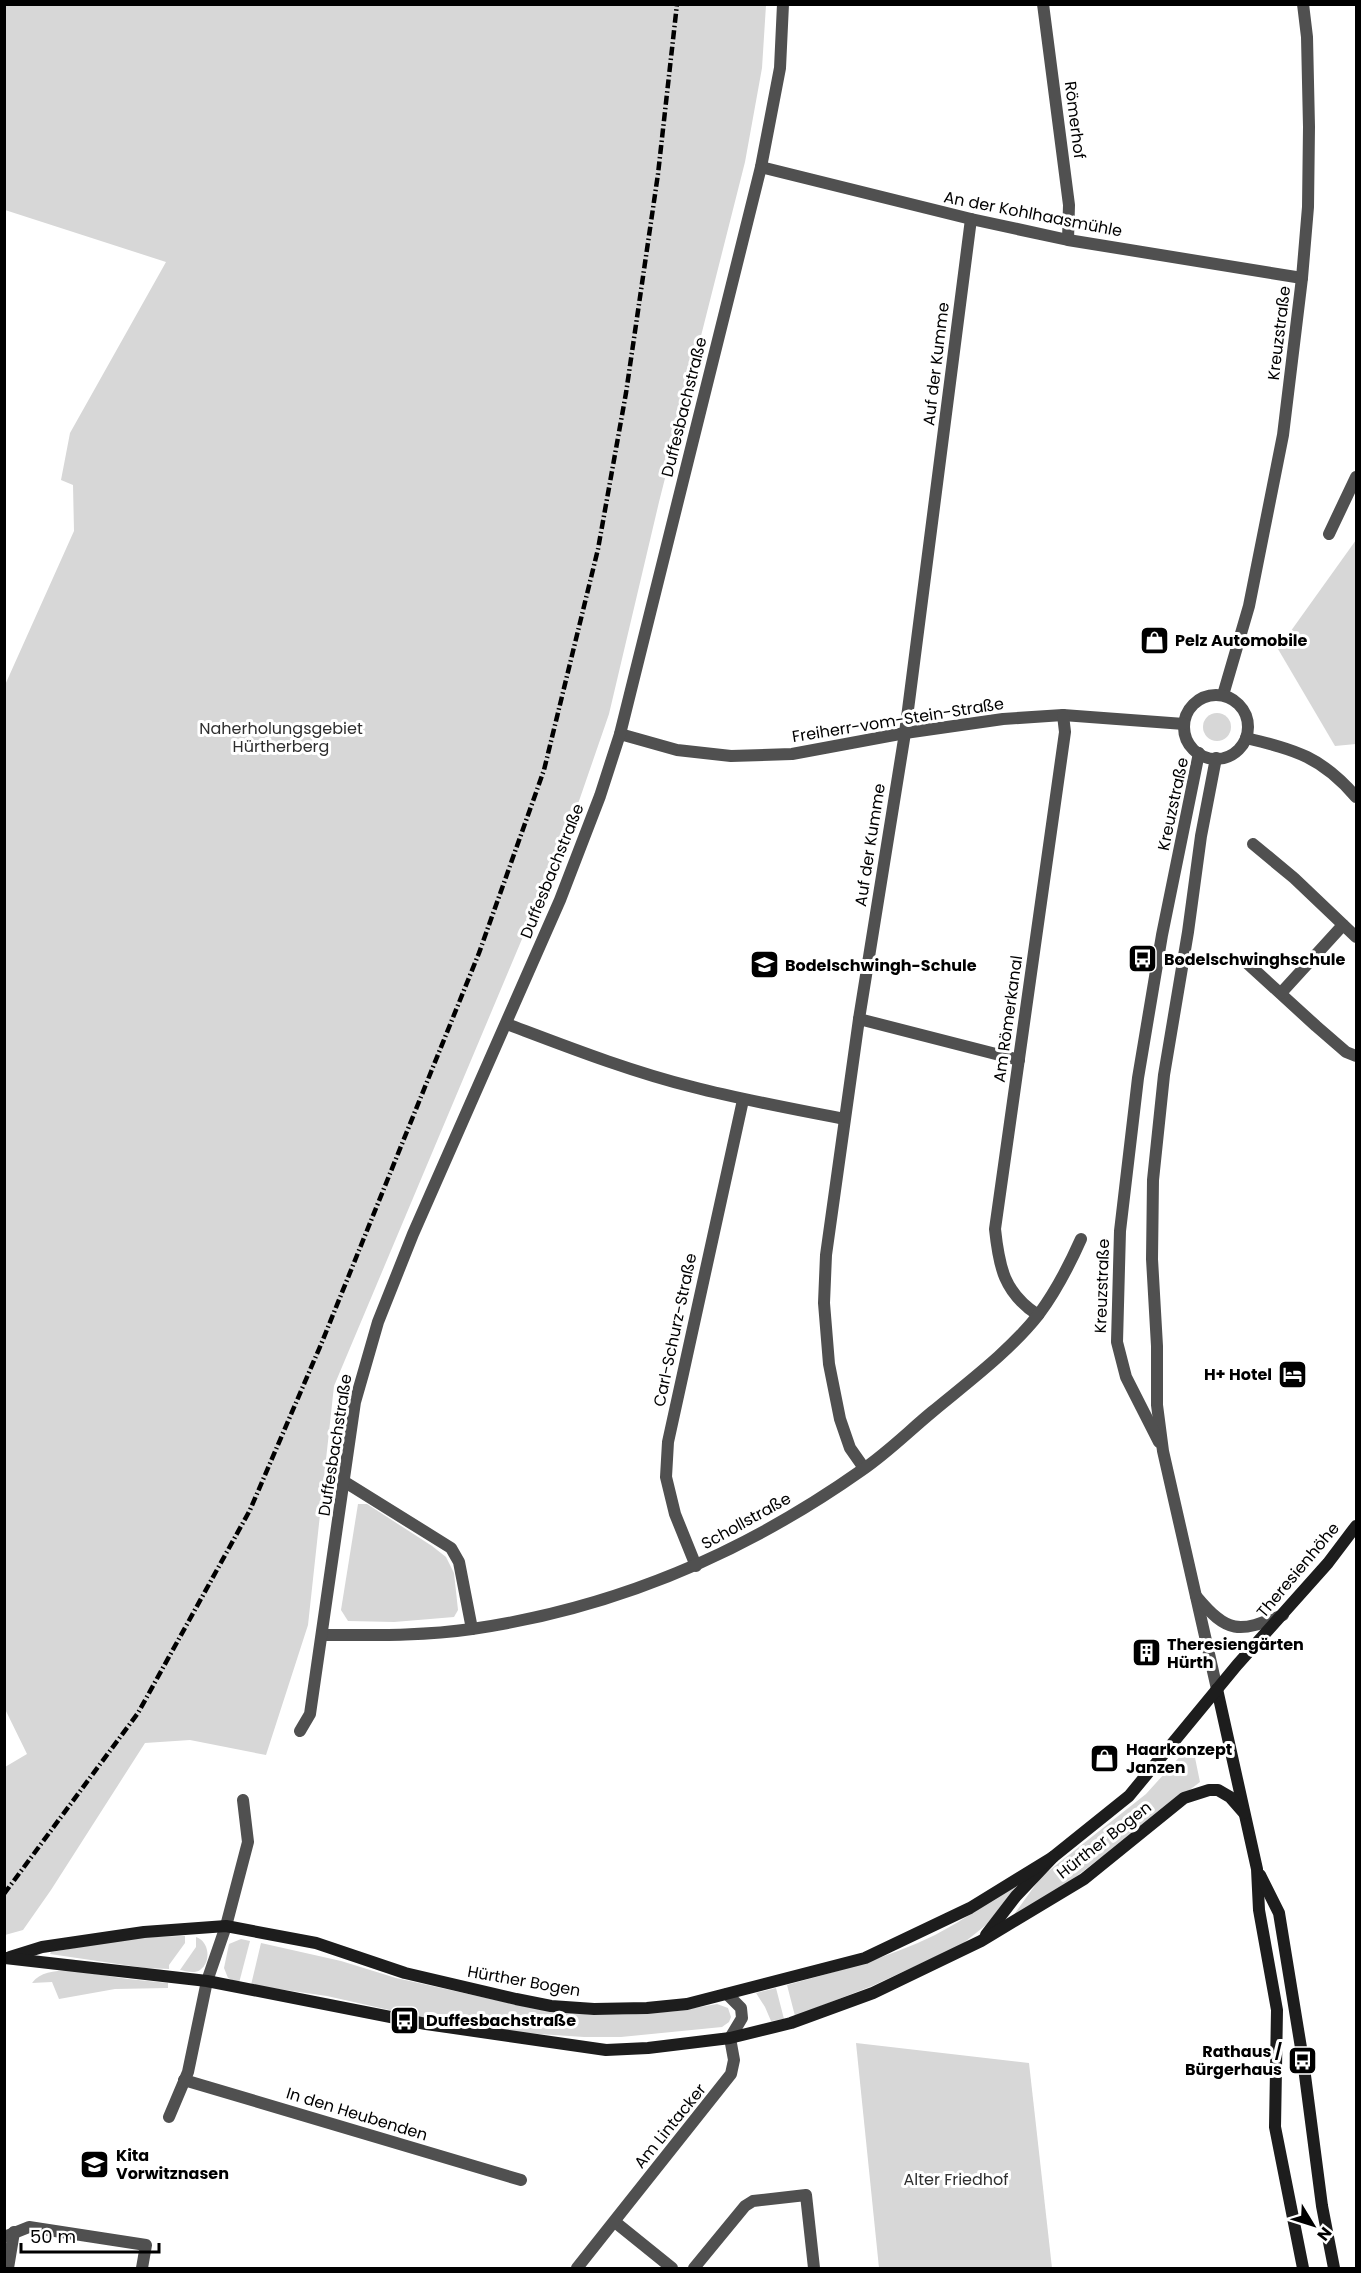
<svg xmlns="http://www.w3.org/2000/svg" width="1361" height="2273" font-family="Poppins,sans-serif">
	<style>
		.green { fill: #d7d7d7 }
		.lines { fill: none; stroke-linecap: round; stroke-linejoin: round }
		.street { stroke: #505050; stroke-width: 12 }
		.secondary { stroke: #1d1d1d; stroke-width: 12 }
		.rail { stroke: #000; stroke-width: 4.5; stroke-dasharray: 9 3 1.5 3; stroke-linecap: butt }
		.labels { text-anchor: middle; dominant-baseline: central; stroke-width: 6; stroke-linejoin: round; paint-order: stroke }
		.street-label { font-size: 16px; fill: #000; stroke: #fff }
		.poi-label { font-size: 16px; font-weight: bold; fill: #000; stroke: #fff; text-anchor: start }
		.park-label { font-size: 16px; fill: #2e2e2e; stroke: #fff }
	</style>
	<rect width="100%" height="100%" fill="#fff"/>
	<g class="green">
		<polygon points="5,4 766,5 762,68 745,162 659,502 609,714 579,801 546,882 334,1386 308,1625 266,1755 190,1740 145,1743 51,1890 23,1930 5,1935 5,1767 27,1754 4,1707 5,685 74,531 73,485 61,480 70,433 166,262 5,210"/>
		<polygon points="1356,540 1356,744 1335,746 1278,649"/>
		<circle cx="1217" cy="727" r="14"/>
		<polygon points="358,1504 367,1504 432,1546 446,1557 454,1573 458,1610 454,1617 394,1622 348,1621 341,1610"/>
		<polygon points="1192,1743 1200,1782 1065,1885 1013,1916 1041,1877 1146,1794"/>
		<path d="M 1022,1881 L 986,1925 L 961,1945 L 872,1986 L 795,2016 L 787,1985 C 838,1971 888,1958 935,1935 C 966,1919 993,1899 1022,1881 Z"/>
		<polygon points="185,1936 185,1943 169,1965 169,1969 145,1968 50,1954 51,1952 140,1937"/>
		<path d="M 196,1937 C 209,1941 212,1962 200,1970 C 195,1974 185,1971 180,1970 L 196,1947 Z"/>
		<polygon points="241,1939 250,1941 239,1983 228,1978 224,1968 229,1944"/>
		<polygon points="261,1943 341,1961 396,1978 527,2007 593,2015 623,2015 677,2011 717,2004 728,2008 731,2017 729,2022 722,2027 621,2037 584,2037 509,2032 447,2023 327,1996 251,1985"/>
		<path d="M 68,1970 L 128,1979 L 168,1983 L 168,1988 L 115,1989 L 59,1999 L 52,1982 L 32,1983 C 40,1972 54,1971 68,1970 Z"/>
		<polygon points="776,1988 784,2019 771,2021 765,2007 756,1993"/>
		<polygon points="856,2043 1029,2063 1052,2268 879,2268"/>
	</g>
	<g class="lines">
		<g class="street">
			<polyline points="1043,4 1069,205 1068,240"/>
			<polyline points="761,167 971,219 1068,240 1302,278"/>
			<polyline points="1329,534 1356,477"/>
			<polyline points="1223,695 1249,606 1283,435 1302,278 1308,207 1309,127 1307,37 1303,4"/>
			<circle cx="1216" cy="727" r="32"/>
			<polyline points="620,734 677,750 731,756 792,754 905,733 1003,719 1063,715 1184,724"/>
			<path d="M 1246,738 C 1296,750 1322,757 1356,797"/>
			<polyline points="1216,758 1201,836 1188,932 1164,1075 1153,1180 1152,1259 1157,1346 1157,1405 1163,1451 1217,1689"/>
			<polyline points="1253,844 1294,878 1356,937"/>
			<polyline points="1247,963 1316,1026 1346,1052 1356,1056"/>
			<polyline points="1281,993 1343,925"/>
			<polyline points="859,1019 1019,1060"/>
			<path d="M 507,1024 C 568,1047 629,1071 693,1087 C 743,1100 794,1109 844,1119"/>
			<path d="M 1038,1315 C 1004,1293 999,1267 995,1229 L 1065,732 L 1063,715"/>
			<polyline points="1159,1442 1126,1377 1117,1342 1120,1231 1138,1078 1162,935 1199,753"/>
			<polyline points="864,1468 850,1448 840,1419 829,1364 824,1303 826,1255 859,1019 905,733 971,219"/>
			<polyline points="345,1482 451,1548 459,1562 472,1629"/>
			<polyline points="696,1566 675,1514 666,1477 668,1442 743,1100"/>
			<path d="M 1196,1596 C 1228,1634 1238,1633 1283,1615"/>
			<path d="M 323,1635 C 372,1635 422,1636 472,1629 C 616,1608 743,1554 862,1470 C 887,1453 909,1431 932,1412 C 968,1382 1010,1351 1039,1314 C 1056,1291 1069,1266 1081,1239"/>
			<polyline points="300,1731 310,1714 355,1402 378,1322 413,1234 560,900 600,796 620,734 761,167 780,68 783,4"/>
			<polyline points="184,2080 521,2180"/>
			<polyline points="169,2117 188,2072 207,1981 226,1926 248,1842 243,1800"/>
			<polyline points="615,2222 672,2268"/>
			<polyline points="4,2237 29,2227 146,2245 142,2268"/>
			<polyline points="8,2268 14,2232"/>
			<polyline points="577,2268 731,2074 734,2060 730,2038 742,2018 741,2008 727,1994"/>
			<polyline points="694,2268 745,2206 753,2201 806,2195 814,2268"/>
		</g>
		<g class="secondary">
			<polyline points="1217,1689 1257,1869 1259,1910 1277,2010 1275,2127 1303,2268"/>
			<polyline points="1260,1875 1279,1913 1303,2060 1322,2206 1334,2268"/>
			<polyline points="986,1935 1016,1896 1053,1857 1129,1796 1237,1665 1328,1563 1356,1526"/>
			<polyline points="10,1957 42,1947 144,1932 226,1926 316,1943 405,1973 516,1999 551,2006 594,2009 647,2008 687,2004 865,1958 970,1908 1053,1857"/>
			<polyline points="5,1958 207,1981 426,2024 606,2050 648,2048 730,2038 791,2023 873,1993 981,1941 1084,1879 1184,1798 1209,1790 1218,1790 1230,1797 1244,1813"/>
		</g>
		<polyline class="rail" points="4,1894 138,1713 250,1510 322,1342 479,953 544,770 598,549 626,393 658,174 677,4"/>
	</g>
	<defs>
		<symbol id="shop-square" viewBox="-11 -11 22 22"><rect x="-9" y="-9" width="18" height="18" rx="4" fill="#000" stroke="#fff"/><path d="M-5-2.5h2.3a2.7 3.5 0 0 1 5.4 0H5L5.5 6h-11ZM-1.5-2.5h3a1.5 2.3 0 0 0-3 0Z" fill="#fff"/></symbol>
		<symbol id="bus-square" viewBox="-11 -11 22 22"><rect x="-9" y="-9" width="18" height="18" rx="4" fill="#000" stroke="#fff"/><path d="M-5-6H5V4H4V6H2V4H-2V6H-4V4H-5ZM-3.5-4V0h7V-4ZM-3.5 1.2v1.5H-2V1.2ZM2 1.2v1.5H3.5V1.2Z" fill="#fff"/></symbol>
		<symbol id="school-square" viewBox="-11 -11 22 22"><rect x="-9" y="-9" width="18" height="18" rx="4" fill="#000" stroke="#fff"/><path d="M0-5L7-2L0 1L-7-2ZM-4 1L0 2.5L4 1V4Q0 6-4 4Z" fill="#fff"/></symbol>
		<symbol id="hotel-square" viewBox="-11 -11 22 22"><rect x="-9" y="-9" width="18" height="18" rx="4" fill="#000" stroke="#fff"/><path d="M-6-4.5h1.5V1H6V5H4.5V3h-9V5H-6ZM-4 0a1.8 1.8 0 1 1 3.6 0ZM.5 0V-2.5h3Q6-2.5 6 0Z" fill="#fff"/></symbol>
		<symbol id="building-square" viewBox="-11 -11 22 22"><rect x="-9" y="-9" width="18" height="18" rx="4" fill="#000" stroke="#fff"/><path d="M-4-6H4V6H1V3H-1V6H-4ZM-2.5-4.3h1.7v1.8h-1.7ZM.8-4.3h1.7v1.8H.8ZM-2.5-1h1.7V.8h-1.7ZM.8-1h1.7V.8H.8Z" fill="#fff"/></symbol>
	</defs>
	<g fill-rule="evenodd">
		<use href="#shop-square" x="1138" y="624" width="33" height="33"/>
		<use href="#bus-square" x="1126" y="942" width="33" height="33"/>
		<use href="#school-square" x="748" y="948" width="33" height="33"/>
		<use href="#hotel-square" x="1276" y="1358" width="33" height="33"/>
		<use href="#building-square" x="1130" y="1636" width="33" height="33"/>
		<use href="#shop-square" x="1088" y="1742" width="33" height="33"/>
		<use href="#bus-square" x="388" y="2004" width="33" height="33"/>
		<use href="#bus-square" x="1286" y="2044" width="33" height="33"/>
		<use href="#school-square" x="78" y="2148" width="33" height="33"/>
	</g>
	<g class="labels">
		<g class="street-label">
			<text transform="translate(1075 120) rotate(83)">Römerhof</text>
			<text transform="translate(1033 214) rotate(11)">An der Kohlhaasmühle</text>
			<text transform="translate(1279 333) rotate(-83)">Kreuzstraße</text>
			<text transform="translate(936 364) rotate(-83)">Auf der Kumme</text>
			<text transform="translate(684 407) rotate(-76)">Duffesbachstraße</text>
			<text transform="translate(898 720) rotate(-9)">Freiherr-vom-Stein-Straße</text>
			<text transform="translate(1173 804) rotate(-78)">Kreuzstraße</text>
			<text transform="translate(870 845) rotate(-81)">Auf der Kumme</text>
			<text transform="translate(552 871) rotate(-68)">Duffesbachstraße</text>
			<text transform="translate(1008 1019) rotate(-82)">Am Römerkanal</text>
			<text transform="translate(1102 1286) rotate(-88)">Kreuzstraße</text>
			<text transform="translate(675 1330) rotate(-78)">Carl-Schurz-Straße</text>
			<text transform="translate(335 1445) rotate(-81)">Duffesbachstraße</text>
			<text transform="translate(746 1521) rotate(-29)">Schollstraße</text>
			<text transform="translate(1298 1570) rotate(-50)">Theresienhöhe</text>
			<text transform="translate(1104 1840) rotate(-38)">Hürther Bogen</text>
			<text transform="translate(524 1981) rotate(10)">Hürther Bogen</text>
			<text transform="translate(357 2114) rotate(17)">In den Heubenden</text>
			<text transform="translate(670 2126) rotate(-51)">Am Lintacker</text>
		</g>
		<g class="poi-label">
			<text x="1175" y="640">Pelz Automobile</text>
			<text x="1164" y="959">Bodelschwinghschule</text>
			<text x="785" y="965">Bodelschwingh-Schule</text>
			<text x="1272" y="1374" text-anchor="end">H+ Hotel</text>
			<text x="1167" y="1644">Theresiengärten<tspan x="1167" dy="18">Hürth</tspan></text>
			<text x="1126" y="1749">Haarkonzept<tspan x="1126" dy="18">Janzen</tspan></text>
			<text x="426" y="2020">Duffesbachstraße</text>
			<text x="1282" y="2051" text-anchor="end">Rathaus /<tspan x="1282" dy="18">Bürgerhaus</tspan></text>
			<text x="116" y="2155">Kita<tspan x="116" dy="18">Vorwitznasen</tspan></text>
		</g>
		<g class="park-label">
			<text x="281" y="728">Naherholungsgebiet<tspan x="281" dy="18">Hürtherberg</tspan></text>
			<text x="956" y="2179">Alter Friedhof</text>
		</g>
	</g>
	<rect width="1361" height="2273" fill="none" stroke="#000000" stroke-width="12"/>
	<g transform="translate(1313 2225) rotate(128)" stroke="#ffffff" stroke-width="4.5" paint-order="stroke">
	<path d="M0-4.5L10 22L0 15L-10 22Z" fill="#000000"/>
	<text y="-9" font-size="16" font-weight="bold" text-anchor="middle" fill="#000000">N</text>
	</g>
	<path d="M21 2243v9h138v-9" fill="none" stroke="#000000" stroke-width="3"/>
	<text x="30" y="2243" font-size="18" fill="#000000" stroke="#ffffff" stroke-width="4.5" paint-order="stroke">50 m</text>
</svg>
